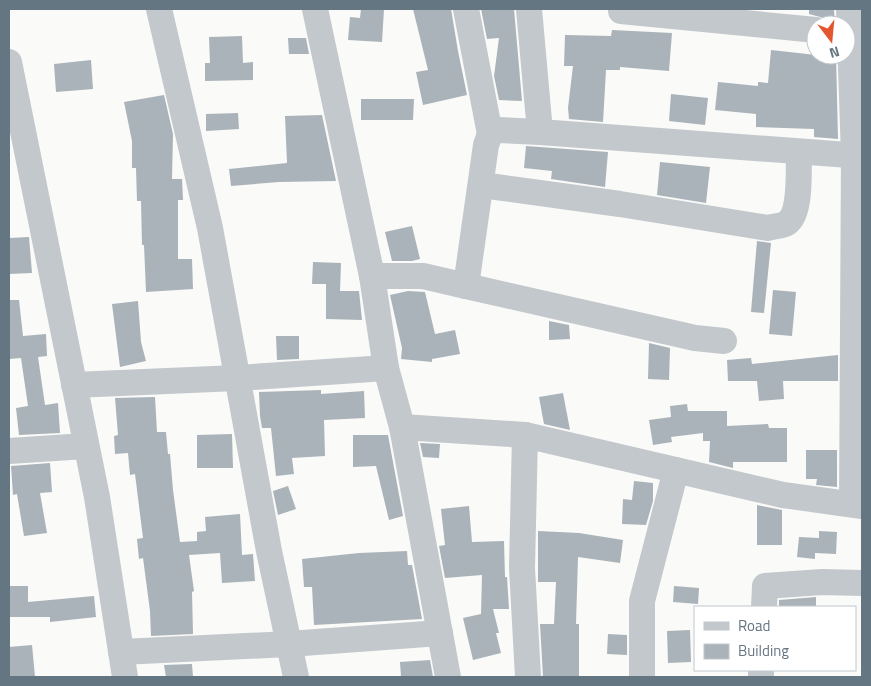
<svg xmlns="http://www.w3.org/2000/svg" width="871" height="686" font-family="'Titillium Web',sans-serif">
	<style>
		.building { fill: #aab3b9 }
		.lines { fill: none; stroke-linecap: round; stroke-linejoin: round }
		.minor { stroke: #c3c8cc; stroke-width: 26 }
	</style>
	<rect width="100%" height="100%" fill="#fafaf8"/>
	<g class="building">
		<polygon points="361,9 384,9 382,42 348,40 350,17 360,18"/>
		<polygon points="413,9 451,9 458,51 467,95 423,105 416,72 428,70"/>
		<polygon points="481,9 514,9 522,101 499,100 494,76 499,38 487,39"/>
		<polygon points="809,9 834,9 835,25 830,25 824,18 809,14"/>
		<polygon points="612,30 672,33 669,71 620,67 620,70 606,70 603,122 569,119 568,108 573,66 564,66 565,35 611,36"/>
		<polygon points="242,36 243,63 253,62 253,80 205,81 205,63 210,63 209,37"/>
		<polygon points="288,38 306,38 309,54 289,54"/>
		<polygon points="771,50 816,55 836,55 838,139 814,137 814,129 756,127 756,114 715,110 718,82 758,86 758,82 768,83"/>
		<polygon points="91,60 93,89 56,92 54,64"/>
		<polygon points="671,94 708,98 705,125 669,121"/>
		<polygon points="164,95 173,134 172,179 182,179 183,200 178,200 178,259 192,259 193,289 146,292 144,245 142,245 141,201 137,201 136,168 132,168 132,141 124,102"/>
		<polygon points="361,99 414,99 413,120 361,120"/>
		<polygon points="238,113 239,129 206,131 206,114"/>
		<polygon points="322,115 336,181 279,182 231,186 229,169 287,163 285,116"/>
		<polygon points="526,146 608,152 605,187 551,179 552,171 524,168"/>
		<polygon points="660,162 710,167 706,203 657,195"/>
		<polygon points="412,226 420,259 412,261 392,261 385,232"/>
		<polygon points="29,237 32,273 9,274 9,238"/>
		<polygon points="757,241 771,243 764,313 751,312"/>
		<polygon points="313,262 341,263 340,291 359,291 362,320 326,319 326,284 312,284"/>
		<polygon points="773,290 796,292 792,336 769,334"/>
		<polygon points="408,291 425,292 435,334 455,330 460,354 432,359 432,362 401,359 402,348 390,295"/>
		<polygon points="9,300 19,300 23,336 46,334 47,356 38,357 45,405 58,403 60,433 19,435 16,408 28,406 21,358 9,359"/>
		<polygon points="138,301 141,342 146,361 120,367 112,304"/>
		<polygon points="549,321 569,325 570,339 549,340"/>
		<polygon points="276,336 299,336 299,359 277,360"/>
		<polygon points="649,343 670,348 669,380 648,379"/>
		<polygon points="838,355 838,381 783,381 784,399 759,401 757,381 728,381 727,360 751,358 752,364"/>
		<polygon points="321,390 321,394 364,391 365,418 324,420 325,456 292,458 294,474 276,476 271,428 262,428 260,416 259,392"/>
		<polygon points="563,393 570,430 544,424 539,397"/>
		<polygon points="155,397 157,432 166,432 168,454 170,454 173,490 180,542 197,541 197,532 206,531 205,517 240,514 242,555 253,554 255,581 222,583 220,553 189,555 194,591 192,592 193,634 151,636 150,611 143,558 139,559 137,539 143,538 135,474 130,475 128,453 115,454 114,436 118,435 115,398"/>
		<polygon points="687,404 688,411 727,411 727,426 768,424 769,428 787,428 787,462 733,462 733,468 709,462 710,441 703,441 703,433 671,437 672,442 653,445 649,420 671,417 670,406"/>
		<polygon points="232,434 233,468 197,468 197,435"/>
		<polygon points="353,435 388,435 403,516 389,520 376,466 353,467"/>
		<polygon points="420,443 440,444 439,458 423,457"/>
		<polygon points="806,450 837,450 837,487 816,485 817,479 806,479"/>
		<polygon points="50,463 52,492 40,493 47,533 24,536 17,494 13,495 11,466"/>
		<polygon points="634,481 653,483 653,501 646,525 622,524 623,499 632,500"/>
		<polygon points="288,486 296,509 278,515 273,491"/>
		<polygon points="757,505 782,510 782,545 757,545"/>
		<polygon points="469,506 472,542 504,541 505,577 507,577 509,609 493,609 499,633 496,633 501,653 473,660 463,618 481,614 482,575 445,578 439,546 445,545 441,509"/>
		<polygon points="538,531 579,533 623,540 620,563 578,557 576,624 579,624 579,677 543,677 540,624 554,624 556,582 538,582"/>
		<polygon points="819,531 837,532 836,554 815,553 815,559 797,557 799,537 819,538"/>
		<polygon points="407,551 408,565 412,565 422,619 314,625 312,587 304,587 302,559 359,553"/>
		<polygon points="9,586 28,586 28,602 94,596 96,617 50,622 50,617 9,617"/>
		<polygon points="674,586 699,588 698,604 673,602"/>
		<polygon points="816,597 816,607 779,607 779,600"/>
		<polygon points="690,630 691,662 668,663 667,631"/>
		<polygon points="608,634 627,635 627,655 607,654"/>
		<polygon points="32,645 35,677 9,677 9,647"/>
		<polygon points="430,660 433,677 401,677 400,662"/>
		<polygon points="192,664 193,677 166,677 164,665"/>
	</g>
	<g class="lines">
		<g class="minor">
			<polyline points="159,9 210,228 269,551 296,677"/>
			<polyline points="315,9 372,276 386,368 402,427 448,677"/>
			<polyline points="466,9 490,134"/>
			<polyline points="529,9 540,132"/>
			<polyline points="621,9 621,11 816,30"/>
			<polyline points="849,9 854,156 852,504"/>
			<polyline points="9,62 97,497 125,677"/>
			<path d="M 481,185 L 620,204 L 768,228 C 774,226 783,226 787,223 C 802,212 798,169 799,152"/>
			<polyline points="372,276 423,276 466,286 486,145 490,134 498,130 540,132 862,156"/>
			<polyline points="466,286 695,338 724,341"/>
			<polyline points="74,385 237,378 386,368"/>
			<polyline points="402,427 525,435 783,495 862,506"/>
			<polyline points="525,435 522,568 528,677"/>
			<polyline points="9,451 86,446"/>
			<polyline points="764,607 765,586 822,582 862,583"/>
			<polyline points="121,652 289,644 440,633"/>
			<polyline points="642,677 642,601 676,470"/>
			<polyline points="761,677 761,670"/>
		</g>
	</g>
	<rect width="871" height="686" fill="none" stroke="#657683" stroke-width="20"/>
	<rect x="694" y="606" width="162" height="65" fill="#ffffff" stroke="#c1c8cd"/>
	<rect x="704" y="622" width="25" height="8" fill="#c3c8cc" stroke="#c1c8cd"/>
	<text x="738" y="631" font-size="15" fill="#657683">Road</text>
	<rect x="704" y="644" width="25" height="15" fill="#aab3b9" stroke="#c1c8cd"/>
	<text x="738" y="656" font-size="15" fill="#657683">Building</text>
	<g transform="translate(831 40) rotate(164)"><circle r="24" fill="#ffffff" stroke="#c1c8cd"/>
	<path d="M0-4L9 19L0 12L-9 19Z" fill="#e4572e"/>
	<text y="-8" font-size="14" font-weight="bold" text-anchor="middle" fill="#657683">N</text>
	</g>
</svg>
